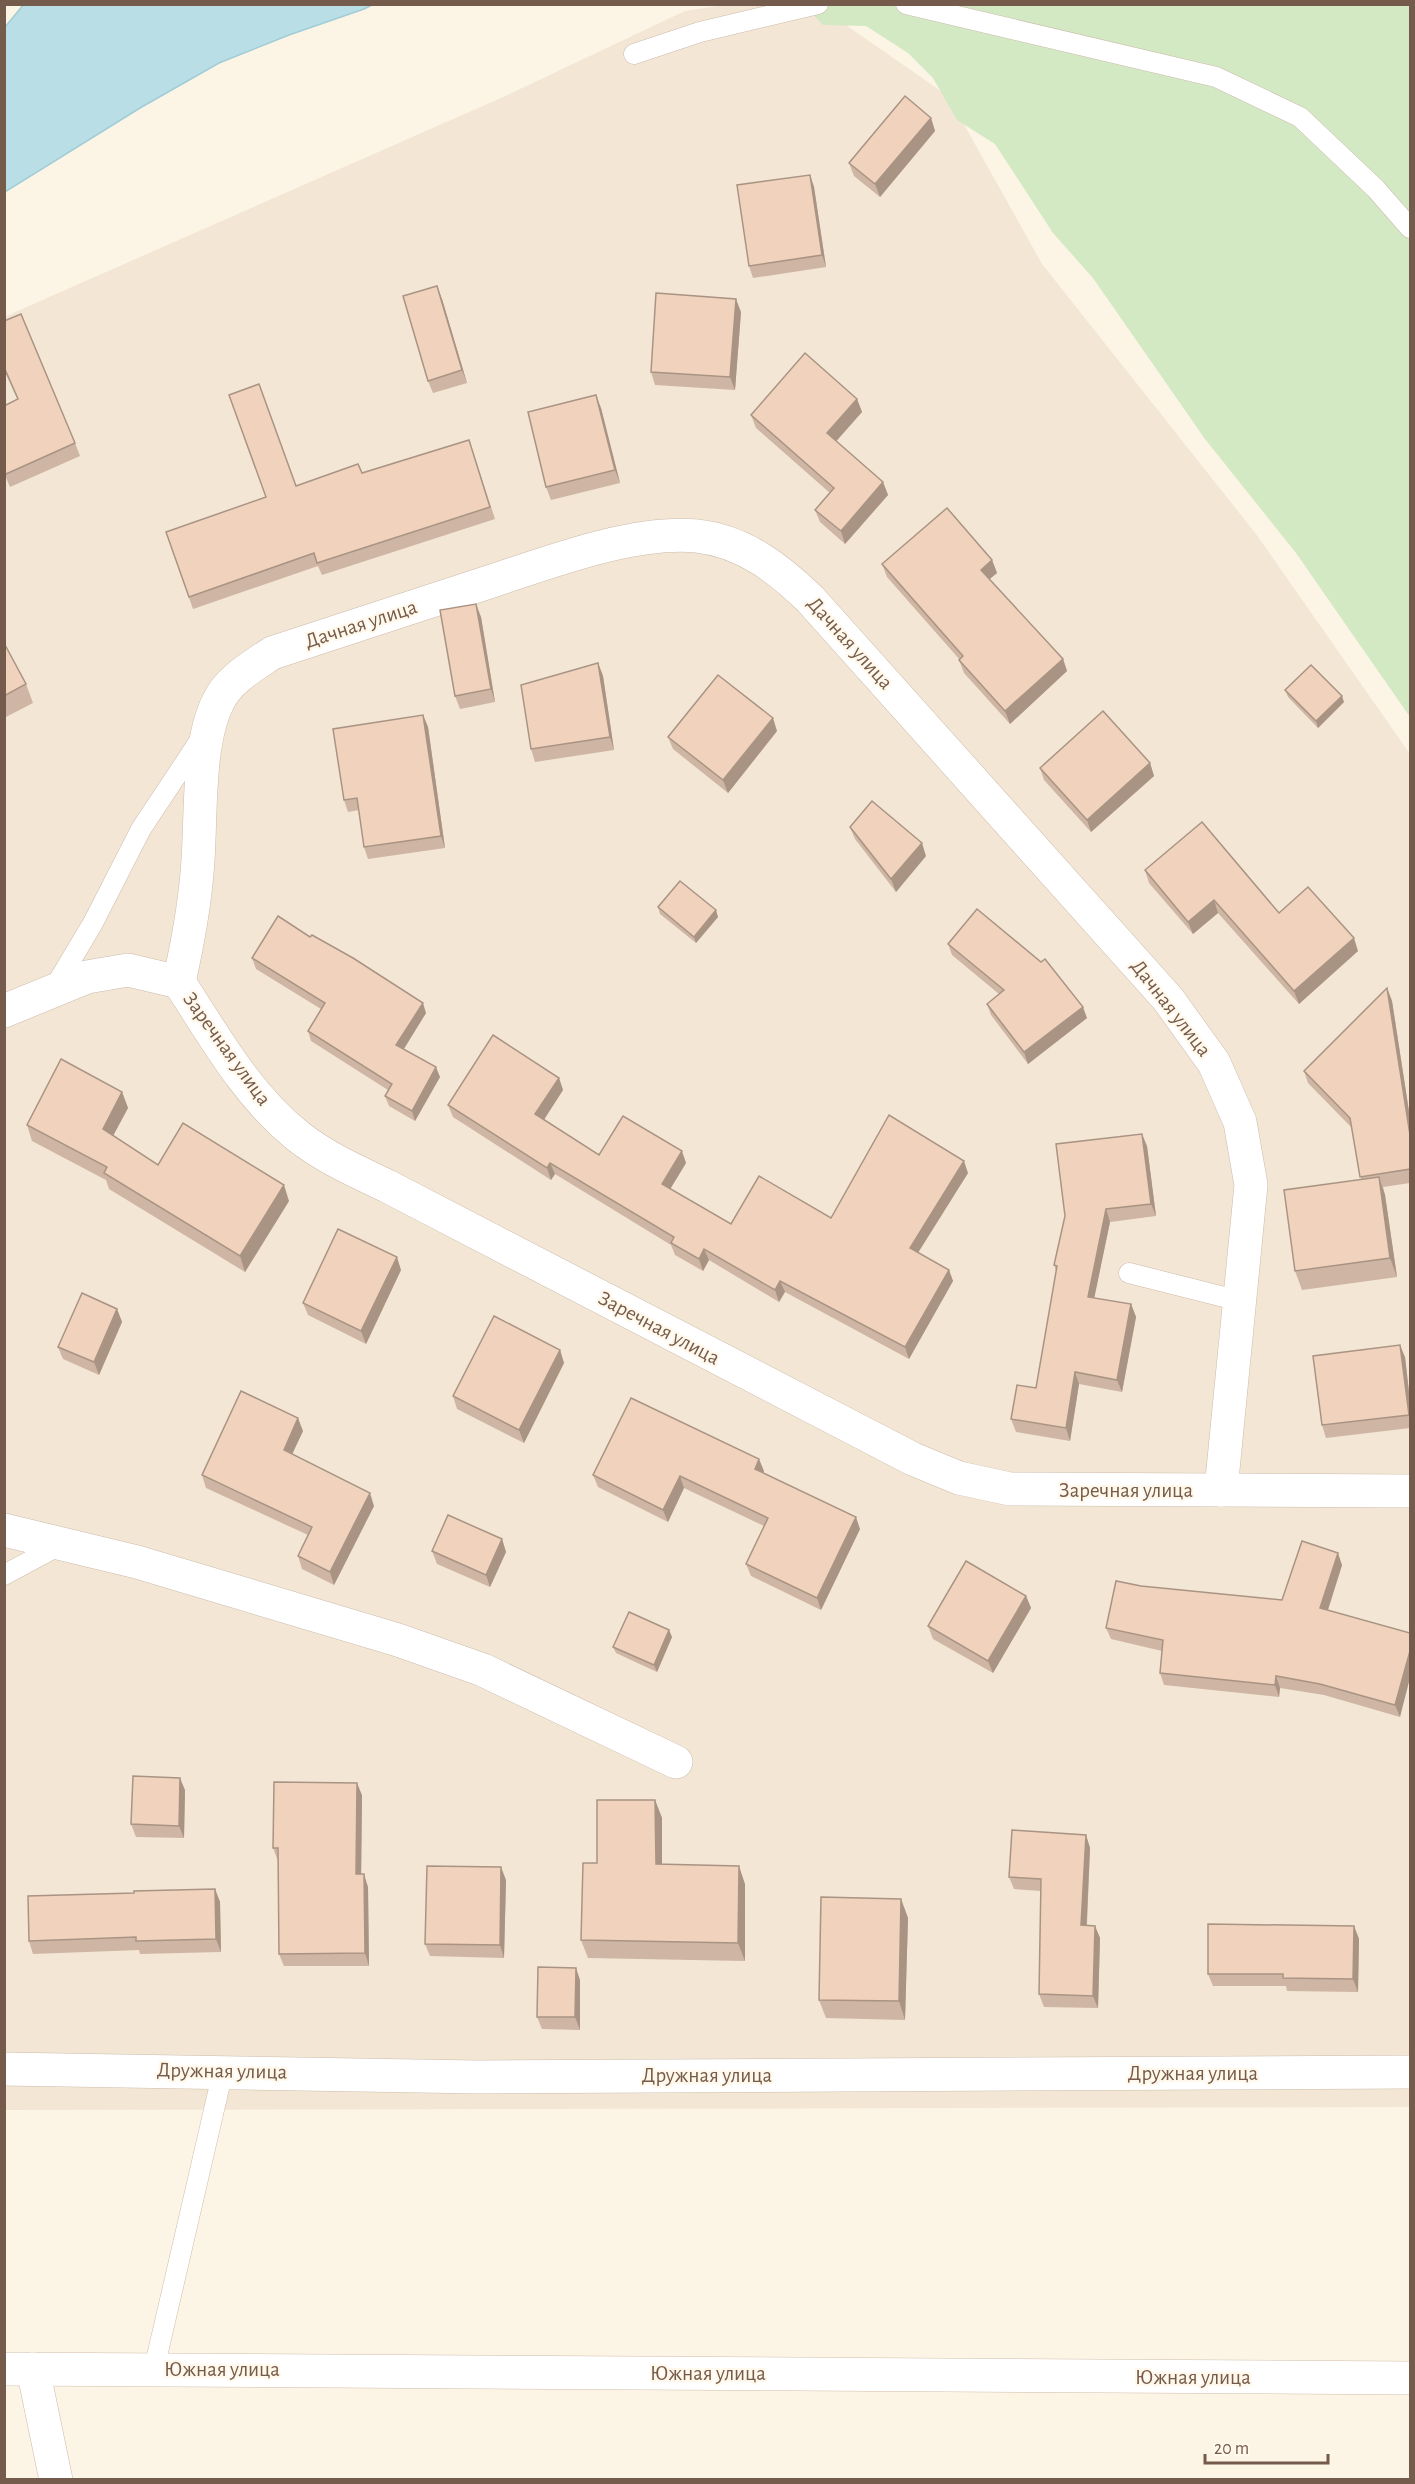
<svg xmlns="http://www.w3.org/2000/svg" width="1415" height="2484" font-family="'Alegreya Sans',sans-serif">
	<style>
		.residential { fill: #f3e6d4 }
		.green { fill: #d2e9c4 }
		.water { fill: #badee5; stroke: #a0cdd7; stroke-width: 1.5 }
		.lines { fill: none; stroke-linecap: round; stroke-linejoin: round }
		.lane-casing { stroke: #cdbcac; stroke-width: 21 }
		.street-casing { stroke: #cdbcac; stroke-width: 34 }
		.secondary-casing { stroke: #d2beac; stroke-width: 34 }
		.lane { stroke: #fff; stroke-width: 20 }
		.street { stroke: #fff; stroke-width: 33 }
		.secondary { stroke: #fff; stroke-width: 33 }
		.wall { fill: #cfb5a3 }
		.shaded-wall { fill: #a99484 }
		.building { fill: #f1d3bd; stroke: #a99484; stroke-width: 1.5 }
		.labels { text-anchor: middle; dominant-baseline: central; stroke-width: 4.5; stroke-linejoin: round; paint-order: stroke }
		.street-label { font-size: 21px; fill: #755b4b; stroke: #fff8eb }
	</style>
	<rect width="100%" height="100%" fill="#fcf4e5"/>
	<polygon class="residential" points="731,4 817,5 948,96 1042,264 1256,534 1410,754 1410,2107 5,2110 4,317 501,98 685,11"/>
	<polygon class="green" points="804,5 1410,5 1410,717 1296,553 1205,439 1093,278 1053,233 995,144 957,120 933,78 908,53 866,26 823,25"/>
	<polygon class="water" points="24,4 372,4 372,5 364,9 289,35 219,63 140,108 5,192 5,27"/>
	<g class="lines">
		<defs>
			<g id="lane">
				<polyline points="906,4 1216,77 1300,117 1376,189 1410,228"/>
				<polyline points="634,54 700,32 818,4"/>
				<polyline points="53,990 93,923 141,829 200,740"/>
				<polyline points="1129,1273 1240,1301"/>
				<polyline points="4,1575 60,1545"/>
				<polyline points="154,2369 223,2071"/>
			</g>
			<g id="street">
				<path d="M 179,982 C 187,946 194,910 197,873 C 202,823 196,746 218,702 C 228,680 253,666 272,653 C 344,630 416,606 489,582 C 550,562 633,530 697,536 C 743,541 778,568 810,599 L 1168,999 L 1214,1063 L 1240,1122 L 1251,1185 L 1221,1490"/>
				<path d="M 4,1011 L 87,977 L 128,970 L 179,982 C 214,1036 248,1097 299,1137 C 326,1158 356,1171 387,1186 L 913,1459 L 959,1478 L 1010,1489 L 1410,1491"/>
				<polyline points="4,1530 137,1562 398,1640 483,1670 676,1762"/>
				<polyline points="4,2069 478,2077 1410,2072"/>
				<polyline points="33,2369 56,2480"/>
			</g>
			<polyline id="secondary" points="4,2369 1410,2378"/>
		</defs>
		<use href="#lane" class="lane-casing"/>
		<use href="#street" class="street-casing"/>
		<use href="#secondary" class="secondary-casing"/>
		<use href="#lane" class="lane"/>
		<use href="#street" class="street"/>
		<use href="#secondary" class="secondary"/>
	</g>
	<g class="wall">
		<polygon points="931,118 935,131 880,197 854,176 849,163"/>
		<polygon points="810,175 814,187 826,267 753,278 749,266"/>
		<polygon points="442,299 467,383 433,393 428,381"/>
		<polygon points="741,312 735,390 655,385 651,372"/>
		<polygon points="4,321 75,443 80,456 10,487 4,473 4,406 18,400 4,370"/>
		<polygon points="857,399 862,412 836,441 883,482 888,495 845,544 820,522 815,510 830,493 756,428 751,415"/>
		<polygon points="601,408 620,483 551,500 546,487"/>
		<polygon points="469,440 495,519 322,575 318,566 193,609 166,532 266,497 296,486 362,473"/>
		<polygon points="992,560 997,573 989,579 1063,659 1067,671 1010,724 964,673 959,660 960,660 887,577 882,564"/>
		<polygon points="481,617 495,702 460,709 455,696"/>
		<polygon points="4,643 26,684 33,703 4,718"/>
		<polygon points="598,663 603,676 614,750 535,762 531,749"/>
		<polygon points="1285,690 1344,702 1318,728 1288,697"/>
		<polygon points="423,715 428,727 445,848 368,859 364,847 359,810 348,812 344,800"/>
		<polygon points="777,731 728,793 673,749 668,737"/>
		<polygon points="1150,763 1154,776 1091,832 1044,780 1040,768"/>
		<polygon points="850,827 926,856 896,892 855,839"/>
		<polygon points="1145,870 1279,913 1358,951 1299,1004 1218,913 1193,934 1149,883"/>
		<polygon points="658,907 718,917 696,943 660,914"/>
		<polygon points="948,944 1087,1018 1028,1064 991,1015 987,1004 999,994 952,955"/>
		<polygon points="252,958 426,1013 404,1049 440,1077 415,1121 389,1106 385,1096 388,1090 311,1041 308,1031 321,1009 256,969"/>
		<polygon points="1387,988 1392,1001 1410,1118 1410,1183 1383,1187 1385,1195 1397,1277 1302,1290 1295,1271 1361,1179 1352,1128 1308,1083 1304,1071"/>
		<polygon points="559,1078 563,1090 544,1119 599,1155 686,1163 670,1189 731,1224 831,1218 968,1173 918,1253 949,1270 953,1281 909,1359 785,1292 779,1302 709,1260 703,1271 675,1255 671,1245 555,1174 551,1180 453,1117 448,1105"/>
		<polygon points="122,1092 128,1108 113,1136 158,1165 289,1201 245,1272 109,1189 106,1180 32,1141 27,1125"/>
		<polygon points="1147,1146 1156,1216 1110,1222 1094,1298 1131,1304 1136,1317 1122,1392 1079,1384 1070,1441 1016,1432 1011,1419 1036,1388 1056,1271 1054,1265"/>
		<polygon points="401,1270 366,1344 308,1315 303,1303"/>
		<polygon points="117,1309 122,1322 99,1375 63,1359 58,1347"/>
		<polygon points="560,1350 564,1363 524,1443 457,1409 453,1396"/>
		<polygon points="1405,1357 1410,1401 1410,1428 1326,1438 1322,1425"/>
		<polygon points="303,1431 292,1454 374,1506 334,1585 302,1569 298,1556 308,1535 206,1488 202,1475"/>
		<polygon points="764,1471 763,1473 860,1529 821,1610 751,1576 746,1564 764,1526 684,1488 668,1522 598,1487 593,1475"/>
		<polygon points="502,1539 506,1552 490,1587 437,1564 432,1551"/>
		<polygon points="1342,1565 1328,1610 1410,1633 1400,1717 1324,1695 1280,1688 1279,1697 1164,1685 1160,1673 1162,1651 1111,1639 1106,1628 1141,1586 1282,1600"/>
		<polygon points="1026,1596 1031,1608 993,1673 933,1639 928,1626"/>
		<polygon points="669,1630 672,1637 657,1672 616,1653 613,1647"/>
		<polygon points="185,1790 184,1838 136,1837 131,1824"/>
		<polygon points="362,1795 361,1874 368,1887 369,1966 284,1966 279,1954 278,1861 273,1848"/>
		<polygon points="655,1800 662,1818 662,1864 745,1884 745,1961 588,1958 581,1940 597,1863"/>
		<polygon points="1086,1835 1090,1848 1087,1925 1095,1926 1100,1938 1098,2008 1044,2007 1039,1994 1041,1891 1014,1889 1009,1877"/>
		<polygon points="506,1880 504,1958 430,1956 425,1944"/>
		<polygon points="215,1889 220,1902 221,1952 140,1954 139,1950 33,1954 29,1941 134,1893"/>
		<polygon points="901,1899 908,1918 905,2020 826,2018 819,2000"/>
		<polygon points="1354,1926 1359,1939 1358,1992 1287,1991 1286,1986 1213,1986 1208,1974"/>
		<polygon points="580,1980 580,2030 542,2029 537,2017"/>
	</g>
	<g class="shaded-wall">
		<polygon points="931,118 935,131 880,197 875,184"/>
		<polygon points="810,175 814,187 826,267 822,255"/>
		<polygon points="437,286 442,299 467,383 462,370"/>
		<polygon points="736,299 741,312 735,390 730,377"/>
		<polygon points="596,395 601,408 620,483 615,470"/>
		<polygon points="857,399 862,412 832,446 827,433"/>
		<polygon points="883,482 888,495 845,544 841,531"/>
		<polygon points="992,560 997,573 985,583 981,570"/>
		<polygon points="476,604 481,617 495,702 491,689"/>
		<polygon points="1063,659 1067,671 1010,724 1005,711"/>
		<polygon points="598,663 603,676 614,750 610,737"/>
		<polygon points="1342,696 1344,702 1318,728 1316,721"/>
		<polygon points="423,715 428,727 445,848 441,836"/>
		<polygon points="773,718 777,731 728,793 723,780"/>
		<polygon points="1150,763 1154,776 1091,832 1087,820"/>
		<polygon points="922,843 926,856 896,892 891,879"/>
		<polygon points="1214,900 1218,913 1193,934 1188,922"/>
		<polygon points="716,910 718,917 696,943 694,937"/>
		<polygon points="1354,938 1358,951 1299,1004 1294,991"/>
		<polygon points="1387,988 1392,1001 1410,1118 1410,1135"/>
		<polygon points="423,1003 426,1013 400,1055 396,1045"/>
		<polygon points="1083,1007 1087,1018 1028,1064 1024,1052"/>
		<polygon points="436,1067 440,1077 415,1121 412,1111"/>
		<polygon points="559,1078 563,1090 540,1126 535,1114"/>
		<polygon points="122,1092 128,1108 108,1145 103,1129"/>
		<polygon points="1142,1134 1147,1146 1156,1216 1151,1204"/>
		<polygon points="682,1151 686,1163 666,1196 662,1184"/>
		<polygon points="964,1161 968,1173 914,1259 910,1248"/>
		<polygon points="550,1163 555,1174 551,1180 547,1168"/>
		<polygon points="1379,1177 1385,1195 1397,1277 1390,1258"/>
		<polygon points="284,1185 289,1201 245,1272 240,1256"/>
		<polygon points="1106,1209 1110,1222 1092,1309 1088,1297"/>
		<polygon points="704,1249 709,1260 703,1271 699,1259"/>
		<polygon points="397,1257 401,1270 366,1344 361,1331"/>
		<polygon points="949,1270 953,1281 909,1359 905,1347"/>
		<polygon points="780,1281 785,1292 779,1302 775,1290"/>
		<polygon points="1131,1304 1136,1317 1122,1392 1117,1380"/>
		<polygon points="117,1309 122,1322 99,1375 94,1362"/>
		<polygon points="1400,1345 1405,1357 1410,1401 1410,1418 1409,1415"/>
		<polygon points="560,1350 564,1363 524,1443 519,1430"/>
		<polygon points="1075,1372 1079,1384 1070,1441 1066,1428"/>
		<polygon points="298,1418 303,1431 288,1463 284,1450"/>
		<polygon points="759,1459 764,1471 759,1481 755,1469"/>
		<polygon points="680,1476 684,1488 668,1522 663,1510"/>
		<polygon points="370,1493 374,1506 334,1585 330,1572"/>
		<polygon points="856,1517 860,1529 821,1610 817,1598"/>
		<polygon points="502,1539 506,1552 490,1587 486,1575"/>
		<polygon points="1338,1553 1342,1565 1325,1619 1320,1608"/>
		<polygon points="1026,1596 1031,1608 993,1673 988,1661"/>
		<polygon points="669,1630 672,1637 657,1672 654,1665"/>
		<polygon points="1410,1651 1410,1678 1400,1717 1395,1705"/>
		<polygon points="1276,1676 1280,1688 1279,1697 1275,1685"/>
		<polygon points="180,1778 185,1790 184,1838 179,1826"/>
		<polygon points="357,1783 362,1795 361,1887 356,1874"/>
		<polygon points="655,1800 662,1818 662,1882 656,1864"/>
		<polygon points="1086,1835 1090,1848 1086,1938 1081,1925"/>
		<polygon points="739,1866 745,1884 745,1961 738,1943"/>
		<polygon points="501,1867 506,1880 504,1958 500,1945"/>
		<polygon points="364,1874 368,1887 369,1966 365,1953"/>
		<polygon points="215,1889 220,1902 221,1952 216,1939"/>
		<polygon points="901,1899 908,1918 905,2020 899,2001"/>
		<polygon points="1095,1926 1100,1938 1098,2008 1093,1996"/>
		<polygon points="1354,1926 1359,1939 1358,1992 1353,1979"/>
		<polygon points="576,1968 580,1980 580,2030 575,2017"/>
	</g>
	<g class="building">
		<polygon points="905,96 931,118 875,184 849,163"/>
		<polygon points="810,175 822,255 749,266 737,185"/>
		<polygon points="437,286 462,370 428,381 403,296"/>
		<polygon points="656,293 736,299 730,377 651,372"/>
		<polygon points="21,314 75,443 6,474 4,471 4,406 18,399 4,367 4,321"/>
		<polygon points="805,353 857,399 827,433 883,482 841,531 815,510 834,488 751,415"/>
		<polygon points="259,384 296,486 358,464 362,473 469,440 490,507 317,563 314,553 189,597 166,532 266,497 229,395"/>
		<polygon points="596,395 615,470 546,487 528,412"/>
		<polygon points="947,508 992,560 981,570 1063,659 1005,711 959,660 963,656 882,564"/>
		<polygon points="476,604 491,689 455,696 440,610"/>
		<polygon points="4,643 26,684 4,696"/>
		<polygon points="598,663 610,737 531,749 521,685"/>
		<polygon points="1311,665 1342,696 1316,721 1285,690"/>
		<polygon points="718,675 773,718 723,780 668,737"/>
		<polygon points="1103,711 1150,763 1087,820 1040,768"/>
		<polygon points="423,715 441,836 364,847 357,798 344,800 333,729"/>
		<polygon points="872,801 922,843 891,879 850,827"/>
		<polygon points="1202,822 1279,913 1308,887 1354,938 1294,991 1214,900 1188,922 1145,870"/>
		<polygon points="680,881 716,910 694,937 658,907"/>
		<polygon points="977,909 1041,962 1045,959 1083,1007 1024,1052 987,1004 1004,990 948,944"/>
		<polygon points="278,916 310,937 312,935 353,958 423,1003 396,1045 436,1067 412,1111 385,1096 392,1084 308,1031 325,1003 252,958"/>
		<polygon points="1387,988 1410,1135 1410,1169 1360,1177 1350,1118 1304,1071"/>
		<polygon points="493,1035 559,1078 535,1114 599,1155 623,1116 682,1151 662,1184 731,1224 759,1176 831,1218 889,1115 964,1161 910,1248 949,1270 905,1347 780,1281 775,1290 704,1249 699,1259 671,1243 674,1237 550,1163 547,1168 448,1105"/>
		<polygon points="61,1059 122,1092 103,1129 158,1165 183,1123 284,1185 240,1256 104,1173 107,1167 27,1125"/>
		<polygon points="1142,1134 1151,1204 1106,1209 1088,1297 1131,1304 1117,1380 1075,1372 1066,1428 1011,1419 1017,1385 1036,1388 1057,1266 1054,1265 1065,1216 1056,1144"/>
		<polygon points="1379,1177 1390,1258 1295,1271 1284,1190"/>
		<polygon points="338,1229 397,1257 361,1331 303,1303"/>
		<polygon points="82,1293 117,1309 94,1362 58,1347"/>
		<polygon points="494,1316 560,1350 519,1430 453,1396"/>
		<polygon points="1400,1345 1409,1415 1322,1425 1313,1356"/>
		<polygon points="241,1391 298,1418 284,1450 370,1493 330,1572 298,1556 312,1527 202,1475"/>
		<polygon points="631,1398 759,1459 755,1469 856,1517 817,1598 746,1564 768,1518 680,1476 663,1510 593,1475"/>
		<polygon points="448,1515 502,1539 486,1575 432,1551"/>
		<polygon points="1302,1541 1338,1553 1320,1608 1410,1633 1410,1651 1395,1705 1320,1684 1276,1676 1275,1685 1160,1673 1163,1640 1106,1628 1116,1581 1141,1586 1282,1600"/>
		<polygon points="966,1561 1026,1596 988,1661 928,1626"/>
		<polygon points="629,1612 669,1630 654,1665 613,1647"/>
		<polygon points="133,1776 180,1778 179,1826 131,1824"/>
		<polygon points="274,1782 357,1783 356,1874 364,1874 365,1953 279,1954 278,1848 273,1848"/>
		<polygon points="597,1800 655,1800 656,1864 739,1866 738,1943 581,1940 583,1863 597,1863"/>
		<polygon points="1012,1830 1086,1835 1081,1925 1095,1926 1093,1996 1039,1994 1041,1879 1009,1877"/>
		<polygon points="427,1866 501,1867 500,1945 425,1944"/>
		<polygon points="215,1889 216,1939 136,1941 136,1937 29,1941 28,1896 134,1893 134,1891"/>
		<polygon points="821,1897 901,1899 899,2001 819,2000"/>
		<polygon points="1208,1924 1354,1926 1353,1979 1283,1978 1283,1974 1208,1974"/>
		<polygon points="538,1967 576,1968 575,2017 537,2017"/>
	</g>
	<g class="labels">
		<g class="street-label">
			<text transform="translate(361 624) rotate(-18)">Дачная улица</text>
			<text transform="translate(850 643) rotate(48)">Дачная улица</text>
			<text transform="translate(1171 1008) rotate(52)">Дачная улица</text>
			<text transform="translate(227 1049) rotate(54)">Заречная улица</text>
			<text transform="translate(659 1328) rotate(28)">Заречная улица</text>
			<text x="1126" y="1490">Заречная улица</text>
			<text transform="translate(222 2071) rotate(1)">Дружная улица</text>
			<text x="1193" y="2073">Дружная улица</text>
			<text x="707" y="2075">Дружная улица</text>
			<text x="222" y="2369">Южная улица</text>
			<text x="708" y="2373">Южная улица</text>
			<text x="1193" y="2377">Южная улица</text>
		</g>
	</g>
	<rect width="1415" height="2484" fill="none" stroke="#755b4b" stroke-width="12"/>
	<path d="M1205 2454v9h123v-9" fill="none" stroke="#755b4b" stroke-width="3"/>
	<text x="1214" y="2454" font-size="18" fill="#755b4b" stroke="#fff8eb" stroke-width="4.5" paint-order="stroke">20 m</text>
</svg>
